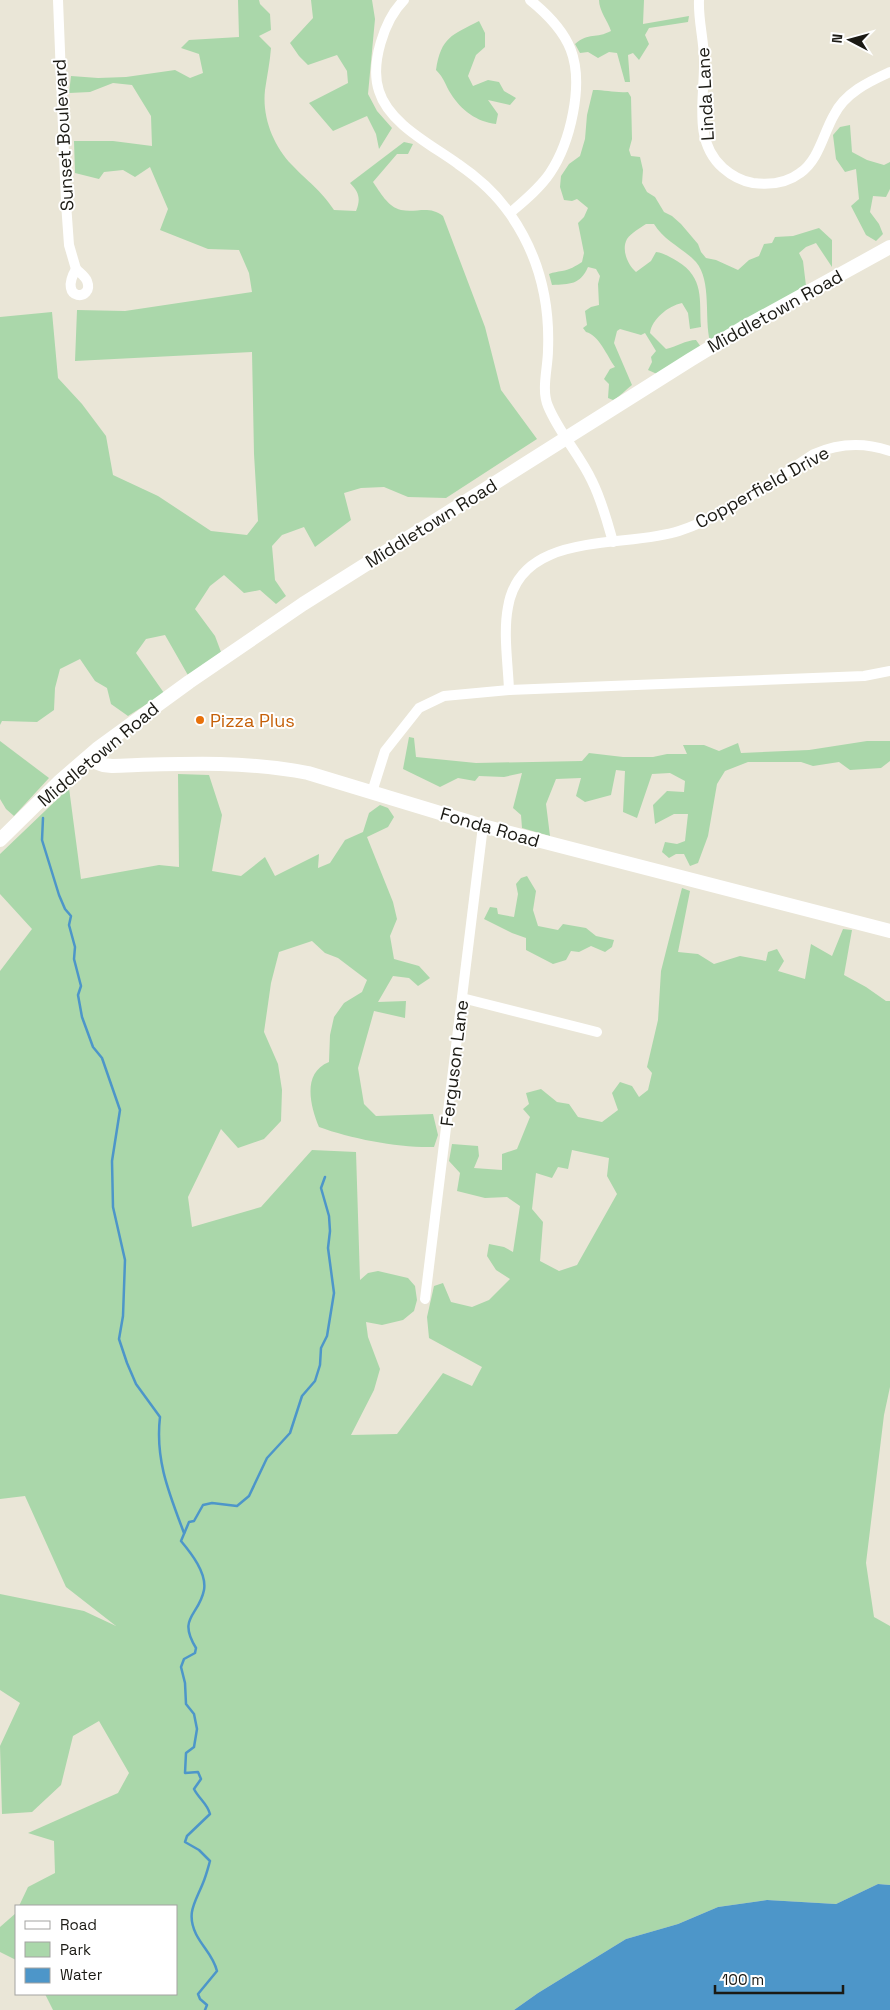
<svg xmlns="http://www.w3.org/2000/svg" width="890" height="2010" font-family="'Space Grotesk',sans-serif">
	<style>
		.green { fill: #aad7aa; fill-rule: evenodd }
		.water { fill: #4d96c9 }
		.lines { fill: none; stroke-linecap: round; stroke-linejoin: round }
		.stream { stroke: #4d96c9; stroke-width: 2.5 }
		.street { stroke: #fff; stroke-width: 10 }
		.secondary { stroke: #fff; stroke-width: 14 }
		.food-dot { fill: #e8710a; stroke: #fff; stroke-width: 2 }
		.labels { text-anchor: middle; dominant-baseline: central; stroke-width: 4; stroke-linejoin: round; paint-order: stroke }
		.street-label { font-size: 18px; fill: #1b1a14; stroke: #fff }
		.food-label { font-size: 18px; fill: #c56008; stroke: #fff; text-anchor: start }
	</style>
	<rect width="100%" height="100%" fill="#eae6d7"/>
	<g class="green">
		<path d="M 238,0 L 259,0 L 260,4 L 270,14 L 271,30 L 259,36 L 271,48 C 270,62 267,76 265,90 C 262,117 273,145 292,165 C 308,182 320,189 334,210 L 356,211 C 361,199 359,192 350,183 L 404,142 L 413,144 L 408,154 L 397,154 L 373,182 C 380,192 388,207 401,210 C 417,213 429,205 443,216 L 485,327 L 501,390 L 537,439 L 446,498 L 408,497 L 384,487 L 361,488 L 344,493 L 351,520 L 315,547 L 304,527 L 282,535 L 272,546 L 275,580 L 286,596 L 276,604 L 260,590 L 244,593 L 224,575 L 210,586 L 195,609 L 215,636 L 221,652 L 189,677 L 165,635 L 146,639 L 136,653 L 164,693 L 128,716 L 111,704 L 107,688 L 95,681 L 80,659 L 60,669 L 55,688 L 54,710 L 37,722 L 2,721 L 0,725 L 0,317 L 52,312 L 58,378 L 82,404 L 106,436 L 113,475 L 158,496 L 211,531 L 247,535 L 258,521 L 254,454 L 252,352 L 75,361 L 77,310 L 125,311 L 252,292 L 249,273 L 239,250 L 208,249 L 160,230 L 168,209 L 150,167 L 135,177 L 123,170 L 104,172 L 99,179 L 75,173 L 74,141 L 113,141 L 152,146 L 151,116 L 132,85 L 113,83 L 90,92 L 69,93 L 71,76 L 98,78 L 126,77 L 175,70 L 190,78 L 203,73 L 199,54 L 181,48 L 189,40 L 239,37 Z"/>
		<polygon points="311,0 372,0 375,19 368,94 377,111 392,128 379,149 376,134 367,116 333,131 309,103 348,83 347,71 337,55 308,65 299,56 290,43 313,18"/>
		<path d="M 599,0 L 644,0 L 643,24 L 689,16 L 688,22 L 649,28 L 645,35 L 649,44 L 639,60 L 633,53 L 628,55 L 630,82 L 625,82 L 617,53 L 609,52 L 598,58 L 588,52 L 580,53 L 575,44 C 589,32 596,39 611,31 C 608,21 599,11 599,0 Z"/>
		<path d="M 479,21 L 485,33 L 485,47 L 476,55 L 468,76 L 473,86 L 488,80 L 499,82 L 504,91 L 516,98 L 510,105 L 488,100 L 498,114 L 496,124 C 477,122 461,110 451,94 C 445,85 445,79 436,70 C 441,37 452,35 479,21 Z"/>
		<path d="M 593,90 C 606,90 615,93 628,92 L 631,97 L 632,139 L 629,150 L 631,156 L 640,157 L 643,170 L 642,183 L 647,192 L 655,197 L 664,212 L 672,216 L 681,224 L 698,244 L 701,252 L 706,258 L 716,260 L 738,270 L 749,260 L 759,256 L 764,244 L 772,243 L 775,237 L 793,236 L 819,228 L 832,240 L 832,267 L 816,243 L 806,247 L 799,253 L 803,261 L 806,286 L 710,341 C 704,319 712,281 696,262 C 683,248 664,241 654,224 L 646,224 C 640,228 631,233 627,239 C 621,250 628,265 636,272 L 651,261 L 656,252 C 664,253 670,257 677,261 C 705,278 699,300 701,327 L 690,329 L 688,313 L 682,303 C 668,306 652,319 650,333 L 666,349 C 676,347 686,340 696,340 L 701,347 L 657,374 L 648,370 L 652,362 L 651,357 L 656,351 L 645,333 L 641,335 L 620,329 L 617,331 L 614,343 L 632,385 C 625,390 621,396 613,400 L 608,398 L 609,384 L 604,379 L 610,369 L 615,367 C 607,356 599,335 586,332 L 583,328 L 587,325 L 585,311 L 591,307 L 599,305 L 598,284 L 600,276 L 596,269 L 588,267 C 580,285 570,284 552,285 L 549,274 C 554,272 557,272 562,271 C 569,270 576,266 582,262 L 584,253 L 578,223 L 584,217 L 588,208 L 577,199 L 572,201 L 564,200 L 560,187 L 561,176 L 569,164 L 580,156 L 585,139 L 587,115 Z"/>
		<polygon points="850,125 852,152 867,160 884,165 890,162 890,189 886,197 873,196 870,212 879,224 883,234 876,241 866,235 851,206 859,199 856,169 845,172 836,159 833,135 840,127"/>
		<polygon points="409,737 414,738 416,757 476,763 582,761 589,753 623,757 653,757 667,754 687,754 683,745 704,745 719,751 738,743 741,753 809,750 867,741 890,741 890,761 881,768 850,770 839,762 813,766 801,762 748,762 725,771 717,784 708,836 698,863 690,866 684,854 676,854 669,858 662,852 665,842 677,844 685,841 688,814 674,814 655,824 653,805 667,791 684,792 685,781 670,773 652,774 637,818 623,812 625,771 616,770 611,795 585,802 576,796 581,778 556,779 546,804 550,836 522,828 521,815 513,808 522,773 504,777 479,776 475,781 458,778 440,787 403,769"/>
		<polygon points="0,741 49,778 14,816 6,809 0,799"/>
		<path d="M 178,774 L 209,775 L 222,815 L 212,871 L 241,876 L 265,857 L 275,876 L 319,854 L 318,868 L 330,863 L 345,840 L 363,832 L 369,813 L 380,805 L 388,808 L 394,817 L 388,827 L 367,837 L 393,902 L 397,919 L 390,936 L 394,959 L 419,966 L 430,978 L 418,986 L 409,978 L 393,976 L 378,1002 L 406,1001 L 405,1018 L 374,1011 L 358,1068 L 364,1104 L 376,1116 L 433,1114 L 438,1135 L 434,1147 C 399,1148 352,1139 319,1127 C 310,1105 302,1073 329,1062 L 330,1035 L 334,1017 L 344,1003 L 362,992 L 367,980 L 338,958 L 325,953 L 312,941 L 279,952 L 271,983 L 264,1032 L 278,1064 L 282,1090 L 281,1121 L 264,1139 L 238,1148 L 221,1129 L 188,1197 L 192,1227 L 261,1207 L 312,1150 L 356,1152 L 360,1280 L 368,1273 L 378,1271 L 408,1278 L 415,1286 L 417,1300 L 414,1311 L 403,1320 L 382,1325 L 366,1322 L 368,1337 L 380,1369 L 374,1390 L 351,1435 L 397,1434 L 443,1373 L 472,1386 L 482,1367 L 429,1338 L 427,1317 L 434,1286 L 443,1283 L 451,1302 L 472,1307 L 489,1300 L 510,1279 L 496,1270 L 487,1256 L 489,1244 L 504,1247 L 513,1252 L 520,1206 L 507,1197 L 485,1198 L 457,1191 L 460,1173 L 449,1161 L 452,1144 L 478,1146 L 479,1156 L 474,1168 L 502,1170 L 502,1154 L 517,1149 L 530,1117 L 523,1109 L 529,1104 L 526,1093 L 541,1089 L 557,1102 L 569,1104 L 578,1117 L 602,1122 L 618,1110 L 612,1093 L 620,1082 L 632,1086 L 639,1097 L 648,1090 L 652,1073 L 647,1067 L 658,1020 L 661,971 L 682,888 L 690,891 L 678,952 L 698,954 L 714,964 L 740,956 L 766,961 L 768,952 L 777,949 L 784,961 L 778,971 L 805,979 L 811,944 L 832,956 L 843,929 L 852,930 L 844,975 L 866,987 L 886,1001 L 890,1001 L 890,1387 L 884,1415 L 866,1563 L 874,1617 L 890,1626 L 890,1885 L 878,1884 L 836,1904 L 767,1900 L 718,1907 L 678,1924 L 626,1939 L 538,1993 L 514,2010 L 53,2010 L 45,1994 L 176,1994 L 176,1906 L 19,1906 L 28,1887 L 55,1873 L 54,1841 L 28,1833 L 118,1793 L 129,1773 L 99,1721 L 73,1736 L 61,1785 L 32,1812 L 2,1814 L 0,1746 L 20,1703 L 0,1690 L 0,1594 L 84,1611 L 116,1626 L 66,1587 L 25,1496 L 0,1499 L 0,971 L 32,929 L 0,894 L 0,854 L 69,788 L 81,879 L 159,865 L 179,867 ZM 572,1150 L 609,1158 L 607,1176 L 617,1194 L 577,1265 L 559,1271 L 540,1261 L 543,1222 L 532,1209 L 536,1173 L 552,1178 L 558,1167 L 568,1169 Z"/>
		<polygon points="527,876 536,891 533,910 538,926 558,930 563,924 586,928 596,936 614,940 612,947 605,952 591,946 579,952 571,951 566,960 553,964 526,950 526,938 512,933 484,919 490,907 497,908 498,914 514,917 518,894 516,884 521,878"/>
		<polygon points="16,1913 16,1960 0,1952 0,1927"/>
	</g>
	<polygon class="water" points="878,1884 890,1885 890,2010 514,2010 538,1993 626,1939 678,1924 718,1907 767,1900 836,1904"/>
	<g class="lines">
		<g class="stream">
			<path d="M 43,818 L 42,840 L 59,895 L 65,909 L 71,916 L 69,925 L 75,947 L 74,959 L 81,986 L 78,995 L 82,1017 L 93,1047 L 102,1058 L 120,1110 L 112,1161 L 113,1207 L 125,1260 L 123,1316 L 119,1339 L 127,1363 L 136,1384 L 160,1417 C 155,1460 169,1493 184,1533"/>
			<path d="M 205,2010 L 207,2005 L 200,1999 L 198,1994 L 217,1971 C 213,1955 203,1948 196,1934 C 186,1913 195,1903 203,1883 C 206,1876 208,1868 210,1861 L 199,1850 L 185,1842 L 187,1836 L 210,1814 C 207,1803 199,1799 194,1789 L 201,1779 L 198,1772 L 185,1773 L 186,1753 L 194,1747 L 197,1729 L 194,1714 L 186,1704 L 185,1683 L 181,1667 L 184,1659 L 195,1653 L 196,1648 C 177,1617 199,1616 204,1590 C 207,1573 191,1553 181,1541 L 189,1522 L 194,1521 L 203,1505 L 212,1503 L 237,1506 L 249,1496 L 267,1458 L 290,1433 L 302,1396 L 315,1381 L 320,1365 L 321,1348 L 327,1336 L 334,1293 L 328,1248 L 330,1231 L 329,1216 L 321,1188 L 325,1177"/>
		</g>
		<g class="street">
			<polyline points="58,0 66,203 69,245 76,269"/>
			<path d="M 404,0 C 384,20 370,64 379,91 C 389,124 432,145 458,164 C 477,177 497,195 510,214 C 538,254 550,301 548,350 C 548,368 541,389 548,406 C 559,433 580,455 592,481 C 602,501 607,521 613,542"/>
			<path d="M 699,0 C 698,20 704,40 704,60 C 705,97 692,141 723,168 C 732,176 741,181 753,183 C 769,185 787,183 800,173 C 819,160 823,134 834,115 C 845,93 868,82 890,72"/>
			<path d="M 510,213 C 524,201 540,188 550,173 C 562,155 569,134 573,113 C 583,61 571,33 530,0"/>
			<path d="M 76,269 C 80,273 85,276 87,281 C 95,301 57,302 76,269 Z"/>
			<path d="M 509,690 C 508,663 503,633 508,607 C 521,529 625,549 679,531 C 728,515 771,482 814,454 C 839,443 864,442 890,451"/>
			<polyline points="372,792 385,751 419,708 444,696 509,690 864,676 890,671"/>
			<polyline points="462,998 597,1032"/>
			<polyline points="425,1299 483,826"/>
		</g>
		<g class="secondary">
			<path d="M 86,759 L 103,765 L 112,766 C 177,764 243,760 308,773 L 483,826 L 890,931"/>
			<polyline points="0,840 60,781 97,749 189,682 303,604 690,360 741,329 890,247"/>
		</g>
	</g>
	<circle class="food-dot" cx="200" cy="720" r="5"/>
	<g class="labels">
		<g class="street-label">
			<text transform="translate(705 94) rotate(-93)">Linda Lane</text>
			<text transform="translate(63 135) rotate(-93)">Sunset Boulevard</text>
			<text transform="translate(775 311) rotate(-29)">Middletown Road</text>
			<text transform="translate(762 487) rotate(-29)">Copperfield Drive</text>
			<text transform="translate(431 523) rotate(-32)">Middletown Road</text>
			<text transform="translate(98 754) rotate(-40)">Middletown Road</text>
			<text transform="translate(490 827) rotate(16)">Fonda Road</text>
			<text transform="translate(454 1063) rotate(-83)">Ferguson Lane</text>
		</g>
		<g class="food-label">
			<text x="210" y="720">Pizza Plus</text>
		</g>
	</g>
	<rect x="15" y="1905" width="162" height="90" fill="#ffffff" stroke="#a4a3a1"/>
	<rect x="25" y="1921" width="25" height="8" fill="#ffffff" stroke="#a4a3a1"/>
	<text x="60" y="1930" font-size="15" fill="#1b1a14">Road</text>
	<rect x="25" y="1942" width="25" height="15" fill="#aad7aa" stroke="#a4a3a1"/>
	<text x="60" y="1955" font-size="15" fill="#1b1a14">Park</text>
	<rect x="25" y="1968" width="25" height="15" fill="#4d96c9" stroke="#a4a3a1"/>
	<text x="60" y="1980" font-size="15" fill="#1b1a14">Water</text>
	<g transform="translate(850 40) rotate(276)" stroke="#ffffff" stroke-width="4" paint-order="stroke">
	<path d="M0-4L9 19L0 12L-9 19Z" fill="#1b1a14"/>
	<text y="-8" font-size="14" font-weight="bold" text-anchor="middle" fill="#1b1a14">N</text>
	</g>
	<path d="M715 1985v8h128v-8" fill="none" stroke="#1b1a14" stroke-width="2.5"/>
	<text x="722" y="1985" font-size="15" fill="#1b1a14" stroke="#ffffff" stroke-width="4" paint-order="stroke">100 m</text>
</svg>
